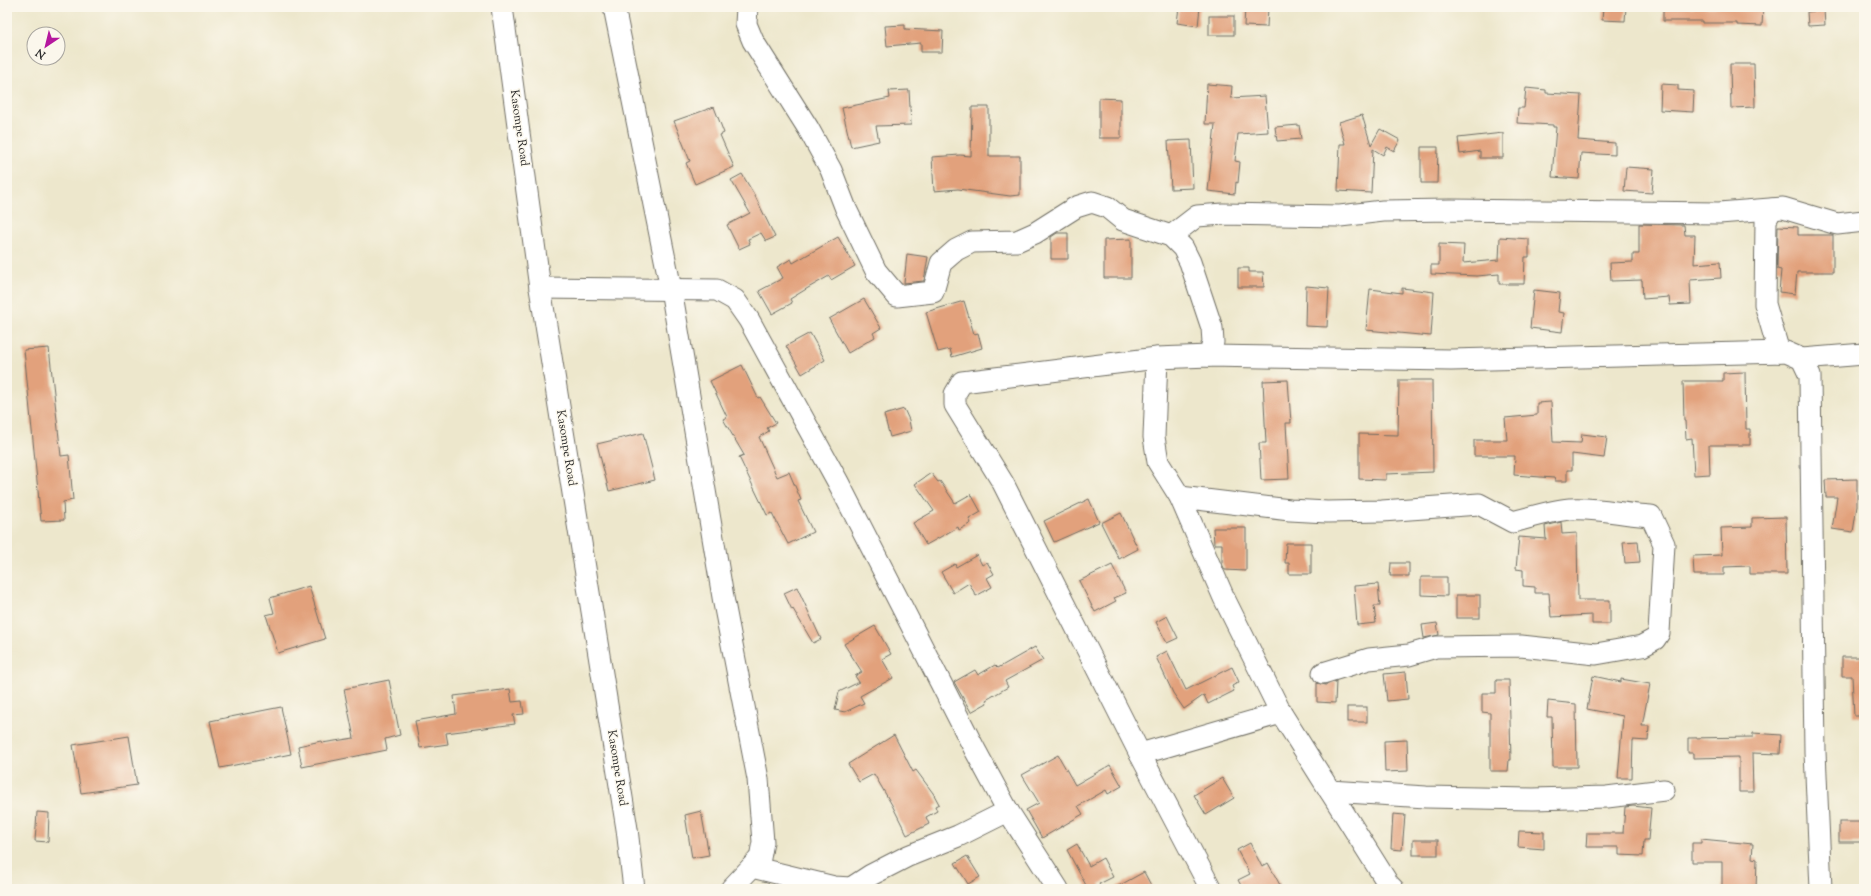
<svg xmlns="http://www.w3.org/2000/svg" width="1871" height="896" font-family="'Sorts Mill Goudy',serif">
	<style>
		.building { fill: #e2a17c }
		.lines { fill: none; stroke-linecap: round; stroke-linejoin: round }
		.minor-casing { stroke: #6f6d63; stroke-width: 23 }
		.minor { stroke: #fff; stroke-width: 21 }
		.labels { text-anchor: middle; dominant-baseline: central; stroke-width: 3; stroke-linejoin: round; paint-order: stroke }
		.street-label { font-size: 12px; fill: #2b2b2b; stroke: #fbf7ec }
	</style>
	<rect width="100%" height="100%" fill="#fbf7ec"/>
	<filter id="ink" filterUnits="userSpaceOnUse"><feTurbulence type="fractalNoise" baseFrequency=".025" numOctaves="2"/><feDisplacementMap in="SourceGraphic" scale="8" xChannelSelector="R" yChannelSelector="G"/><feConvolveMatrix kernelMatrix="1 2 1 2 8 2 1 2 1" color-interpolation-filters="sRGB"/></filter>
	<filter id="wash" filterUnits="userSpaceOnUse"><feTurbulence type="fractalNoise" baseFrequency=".012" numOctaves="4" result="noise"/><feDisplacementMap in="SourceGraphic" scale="16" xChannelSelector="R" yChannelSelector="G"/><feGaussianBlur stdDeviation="0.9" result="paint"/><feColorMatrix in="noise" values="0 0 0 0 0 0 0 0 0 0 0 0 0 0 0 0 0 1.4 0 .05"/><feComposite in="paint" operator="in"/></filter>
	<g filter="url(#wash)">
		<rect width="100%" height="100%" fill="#ede7cc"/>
		<g id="blocks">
			<g class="building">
				<polygon points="1179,7 1200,7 1198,26 1177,23"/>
				<polygon points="1245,7 1268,7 1267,27 1244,26"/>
				<polygon points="1603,7 1626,7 1625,21 1602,20"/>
				<polygon points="1663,7 1763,7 1762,26 1737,25 1737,23 1702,23 1702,21 1663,21"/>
				<polygon points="1824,10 1825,25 1808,26 1807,12"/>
				<rect x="1209" y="16" width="25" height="19"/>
				<polygon points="905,25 905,29 943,31 942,52 921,52 921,43 887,46 885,26"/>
				<polygon points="1730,64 1754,64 1755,107 1731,108"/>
				<polygon points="1207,84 1232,86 1231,98 1265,96 1268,132 1238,134 1235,161 1240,162 1238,183 1236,182 1235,194 1208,191 1215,124 1205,124"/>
				<polygon points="1661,84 1678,85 1678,90 1694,91 1693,112 1660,110"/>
				<polygon points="1526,88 1546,90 1546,93 1581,95 1578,140 1615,143 1615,155 1581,153 1579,179 1552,177 1556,127 1553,127 1553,125 1517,123 1518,108 1524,108"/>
				<polygon points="909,90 911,125 876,126 879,141 851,147 842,108 890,98 889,91"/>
				<polygon points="1099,98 1121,99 1121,138 1099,138"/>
				<polygon points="714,107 724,133 720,135 734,167 695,184 686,163 690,161 674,121"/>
				<polygon points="972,107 989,107 989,156 1020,156 1020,195 1010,196 958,189 934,191 932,157 960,155 971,156"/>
				<polygon points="1362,115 1371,145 1380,129 1400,140 1394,151 1387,147 1383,155 1373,149 1371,193 1338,191 1340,144 1345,144 1339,122"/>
				<polygon points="1299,125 1301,139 1277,141 1275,127"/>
				<polygon points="1503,133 1503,158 1480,158 1480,151 1460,154 1458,138"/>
				<polygon points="1191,140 1193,188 1171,189 1168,141"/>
				<polygon points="1421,147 1438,147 1437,183 1421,183"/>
				<polygon points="1626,167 1654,169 1652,193 1624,191"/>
				<polygon points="742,174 755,196 775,237 766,241 761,233 748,239 750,244 739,249 727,225 750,213 731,180"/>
				<polygon points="1639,224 1684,225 1685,235 1695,235 1694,264 1720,262 1721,278 1690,280 1691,304 1670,305 1669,297 1643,299 1642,280 1611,281 1610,263 1633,262 1633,254 1639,254"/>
				<polygon points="1778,226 1798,227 1798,235 1833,235 1833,272 1797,272 1795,294 1779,292 1781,270 1777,269"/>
				<polygon points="1057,233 1068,233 1068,259 1051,259 1051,237"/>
				<polygon points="838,237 855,266 831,280 829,276 808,288 790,299 792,303 772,314 759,291 783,278 777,267 791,259 793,263"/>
				<polygon points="1500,237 1529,239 1529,257 1525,257 1524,284 1499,284 1499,274 1477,276 1431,274 1431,265 1439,265 1439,244 1464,245 1463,263 1499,260"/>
				<polygon points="1131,239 1131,278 1104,278 1104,240"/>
				<polygon points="907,254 928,257 924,281 904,283"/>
				<polygon points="1238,268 1249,268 1249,272 1263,272 1264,287 1238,287"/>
				<polygon points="1306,286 1329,288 1327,327 1305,326"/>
				<polygon points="1402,288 1434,292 1431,336 1366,330 1370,289 1402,293"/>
				<polygon points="1534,290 1560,293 1558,312 1564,313 1562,332 1530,328"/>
				<polygon points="864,299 881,328 873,333 875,337 848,353 829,319"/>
				<polygon points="964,301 974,334 978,333 982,348 952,357 950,349 938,352 926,312"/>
				<polygon points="810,333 825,360 802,374 786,346"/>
				<polygon points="49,348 61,456 69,455 73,500 63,502 64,520 41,521 24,350"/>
				<polygon points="742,365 758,398 760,397 776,423 767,428 769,431 759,437 777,477 789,472 801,500 798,501 813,532 788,544 772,513 767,515 751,482 739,457 744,455 723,419 727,417 710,381"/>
				<polygon points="1745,372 1746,429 1750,429 1750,445 1709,445 1710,474 1694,475 1692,438 1686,439 1685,421 1684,421 1683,381 1723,381 1723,373"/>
				<polygon points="1288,380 1291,423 1286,423 1289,479 1261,480 1259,443 1266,443 1263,381"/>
				<polygon points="1399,380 1432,380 1433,472 1386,474 1386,480 1359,479 1359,434 1398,435"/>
				<polygon points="1551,402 1553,442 1581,443 1582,434 1607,437 1604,458 1572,454 1572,470 1567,470 1567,481 1555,481 1554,478 1514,475 1515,456 1474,456 1474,440 1507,440 1505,418 1537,415 1537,403"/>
				<polygon points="904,409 909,420 911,431 890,437 884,415"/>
				<polygon points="643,433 655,480 609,491 597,444"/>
				<polygon points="931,473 938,482 940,481 955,503 971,494 981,512 969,519 971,523 959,530 958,527 926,545 913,523 934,511 915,484"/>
				<polygon points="1857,479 1857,506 1853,532 1832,529 1837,497 1826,497 1825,480"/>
				<polygon points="1089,499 1099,522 1054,542 1044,521"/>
				<polygon points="1121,513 1138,549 1119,559 1101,523"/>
				<polygon points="1786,517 1787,574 1750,574 1750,566 1724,567 1724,575 1694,575 1693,556 1722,555 1721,528 1752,527 1752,518"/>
				<polygon points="1561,522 1562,534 1577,533 1578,600 1610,600 1610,624 1592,624 1592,615 1551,617 1549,593 1535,593 1535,587 1523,586 1523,570 1516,569 1519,537 1546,539 1545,526"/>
				<polygon points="1213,528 1246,528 1246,571 1225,570 1222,564 1222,544 1214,544"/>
				<polygon points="1638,541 1640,562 1625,563 1623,542"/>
				<polygon points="1286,543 1311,543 1311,574 1289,574 1289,563 1285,563"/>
				<polygon points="977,555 982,565 987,562 994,574 987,578 992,587 976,596 969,583 953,593 941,572 955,564 956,567"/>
				<polygon points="1391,563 1409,563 1409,576 1390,576"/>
				<polygon points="1112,565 1126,593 1114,598 1116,601 1095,612 1079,581"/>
				<polygon points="1421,577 1447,577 1447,596 1421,595"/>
				<polygon points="1378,584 1380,606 1374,606 1376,623 1357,625 1354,586"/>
				<polygon points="309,586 325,639 278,653 266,615 274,613 270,598"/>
				<polygon points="797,587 821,639 813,643 793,609 792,610 784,593"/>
				<rect x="1456" y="595" width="24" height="23"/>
				<polygon points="1167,616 1178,638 1167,643 1156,622"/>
				<polygon points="1437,623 1439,635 1424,638 1422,625"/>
				<polygon points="875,626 891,654 882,659 893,678 860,696 864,703 845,712 835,710 839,692 859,682 855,676 862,672 844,644"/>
				<polygon points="1035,647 1043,660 1005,681 1008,687 986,700 987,703 971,712 954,682 975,670 978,675 995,665 998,668"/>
				<polygon points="1167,651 1186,690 1232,667 1239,682 1232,686 1234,691 1208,704 1204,695 1184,709 1173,693 1156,657"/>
				<polygon points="1842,657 1864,657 1864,716 1854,716 1852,676 1842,676"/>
				<polygon points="1406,672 1408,699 1387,701 1384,674"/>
				<polygon points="1593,676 1621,682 1621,679 1650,684 1642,726 1649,726 1648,741 1633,740 1632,778 1618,778 1623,716 1587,709"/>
				<polygon points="389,680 400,735 385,739 387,750 302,767 298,746 321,741 322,743 354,738 344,689"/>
				<polygon points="1496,680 1509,680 1511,760 1509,760 1508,771 1490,771 1490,713 1482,712 1482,693 1496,693"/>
				<polygon points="1336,681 1335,703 1317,702 1317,683 1326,685"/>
				<polygon points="510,689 512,702 522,701 524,714 513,715 515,724 446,733 448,744 420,748 415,721 456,714 454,696"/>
				<polygon points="1548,701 1576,704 1577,767 1553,767 1552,717 1547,717"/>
				<polygon points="281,707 291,754 220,768 210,721"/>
				<rect x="1347" y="707" width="20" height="15"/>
				<polygon points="1753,733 1781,735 1780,754 1752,753 1753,792 1739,792 1739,757 1693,758 1693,753 1688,753 1688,738 1753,737"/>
				<polygon points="894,735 913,772 916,770 933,793 939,804 935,806 937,811 926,817 929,824 907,835 892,805 874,774 859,782 848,764"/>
				<polygon points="129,736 137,785 81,793 73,745"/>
				<polygon points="1407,740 1408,771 1385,772 1384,741"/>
				<polygon points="1058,755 1075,785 1110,765 1122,786 1108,794 1106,790 1078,806 1083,814 1042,838 1026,810 1039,803 1022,775"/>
				<polygon points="1222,778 1234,798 1206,815 1194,795"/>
				<polygon points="1633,806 1651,808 1648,840 1644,840 1643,856 1619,855 1619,847 1586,847 1587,833 1623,833 1625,807"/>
				<polygon points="701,811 709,855 692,858 685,815"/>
				<polygon points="37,812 49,813 48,842 35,841"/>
				<polygon points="1393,814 1405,815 1402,850 1391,849"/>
				<rect x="1839" y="822" width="25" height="20"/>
				<polygon points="1519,831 1544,832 1544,849 1518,847"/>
				<polygon points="1701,839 1753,844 1752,858 1757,859 1756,889 1722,889 1722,862 1692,862 1692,843 1701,843"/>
				<rect x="1413" y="840" width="25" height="15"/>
				<polygon points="1250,843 1262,867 1268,863 1280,885 1272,889 1243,889 1238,880 1250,874 1237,850"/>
				<polygon points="1077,844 1089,866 1103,858 1113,877 1099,884 1102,889 1088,889 1067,850"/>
				<polygon points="967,856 980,877 968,884 955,863"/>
				<polygon points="1144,872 1153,889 1113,889"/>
			</g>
		</g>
	</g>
	<g filter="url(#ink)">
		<use href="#blocks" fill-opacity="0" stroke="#6f6d63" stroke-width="1"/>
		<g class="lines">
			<defs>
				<g id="minor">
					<polyline points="502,7 540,288 627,829 634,889"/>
					<polyline points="614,7 671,289 724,603 758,779 763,842 760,858 731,889"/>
					<polyline points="747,7 746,24 753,41 808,128 831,170 846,209 876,271 897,296 933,292 941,263 956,250 972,242 1017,241 1035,233 1076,207 1092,202 1107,207 1123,220 1171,236 1183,248 1190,262 1212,328 1213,342 1209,356"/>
					<polyline points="1772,209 1766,220 1765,304 1779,352"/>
					<polyline points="1171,236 1197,216 1223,214 1340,216 1383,211 1451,210 1719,213 1783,208 1837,224 1864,221"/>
					<polyline points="540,288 717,290 735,300 749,320 838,482 974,748 1008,811 1058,889"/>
					<polyline points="1157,358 1154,437 1158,462 1180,497 1224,598 1281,713 1389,885 1393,889"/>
					<polyline points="1802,359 1810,376 1815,752 1821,889"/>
					<path d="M 1180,497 L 1290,510 L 1327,512 L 1382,511 L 1479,504 L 1513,522 C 1531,517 1551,511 1570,509 C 1598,507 1624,515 1651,516 L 1664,544 L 1659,633 L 1655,639 L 1642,646 L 1596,654 L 1521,646 L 1436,647 L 1409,655 L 1369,659 L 1323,673"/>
					<polyline points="1140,754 1281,713"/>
					<polyline points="1330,791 1426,797 1533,799 1607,797 1664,790"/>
					<polyline points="752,867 834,887 851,888 871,875 908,856 958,836 1008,811"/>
					<polyline points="1211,889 1140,754 1003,483 955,405 955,394 962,382 1157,358 1209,356 1451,360 1786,352 1802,359 1864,354"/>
				</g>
			</defs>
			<use href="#minor" class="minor-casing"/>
			<use href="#minor" class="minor"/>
		</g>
	</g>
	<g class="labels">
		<g class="street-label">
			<text transform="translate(519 128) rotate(82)">Kasompe Road</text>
			<text transform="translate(566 448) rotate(81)">Kasompe Road</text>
			<text transform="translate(617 768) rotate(81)">Kasompe Road</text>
		</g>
	</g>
	<rect width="1871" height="896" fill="none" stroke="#fbf7ec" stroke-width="24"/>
	<g transform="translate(46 46) rotate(215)"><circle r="19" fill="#fbf7ec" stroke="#a8a59f"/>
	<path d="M0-3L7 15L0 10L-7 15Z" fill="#b5179e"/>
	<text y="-6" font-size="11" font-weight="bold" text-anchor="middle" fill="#2b2b2b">N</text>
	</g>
</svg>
